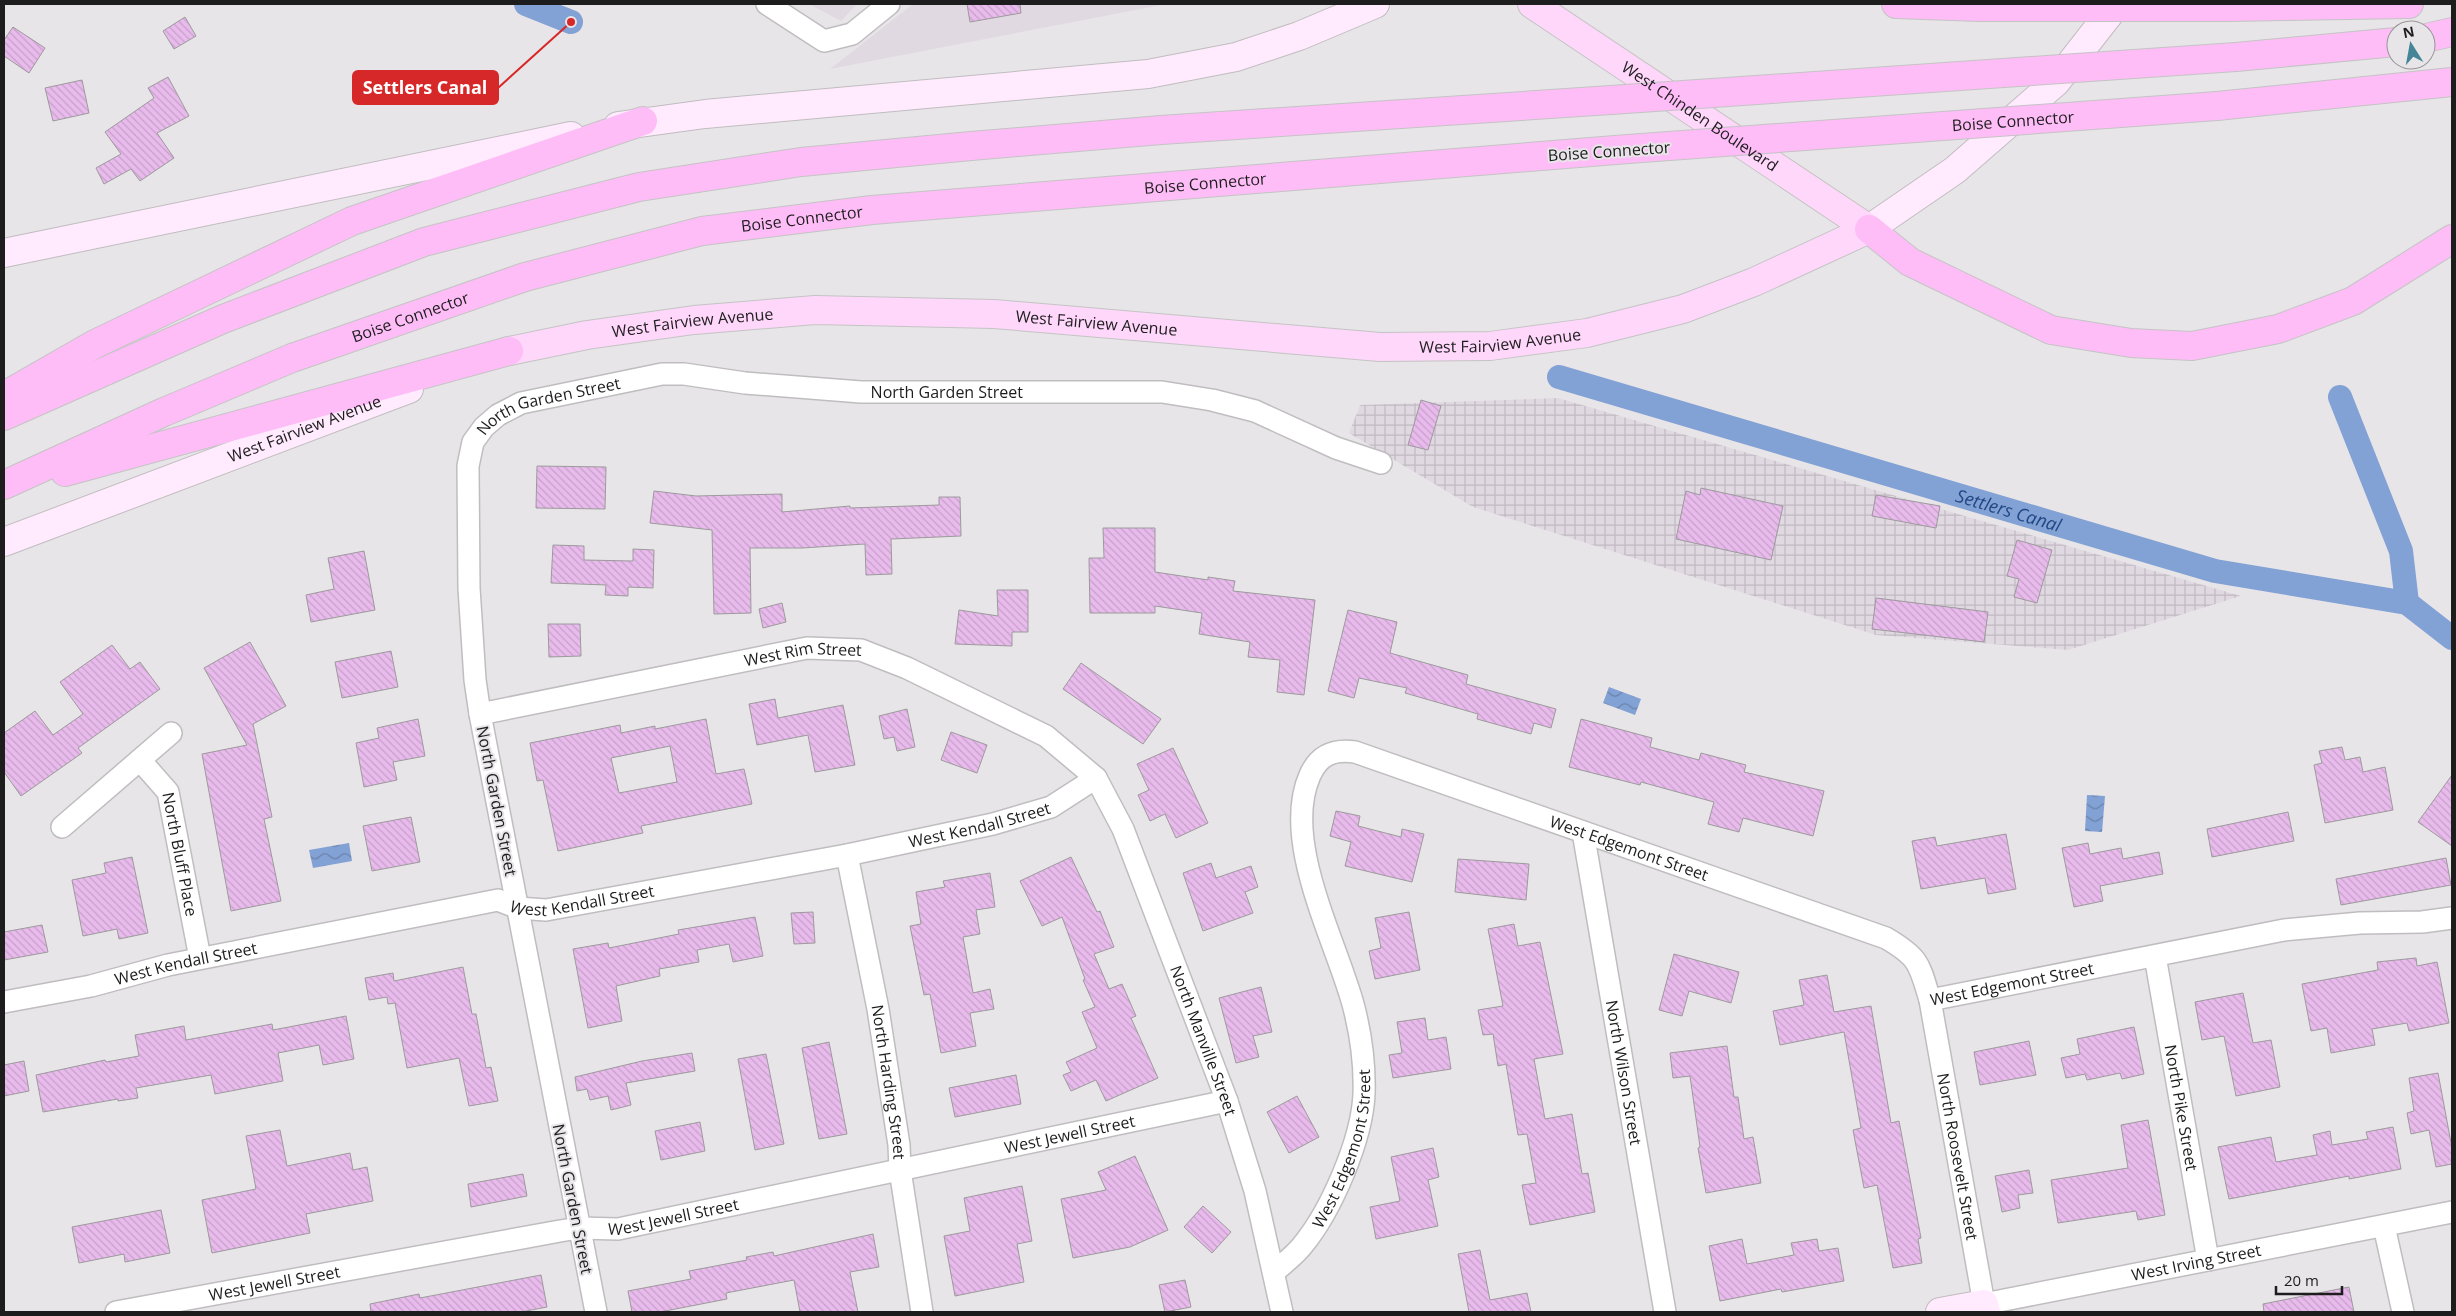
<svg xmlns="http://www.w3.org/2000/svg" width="2456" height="1316" font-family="'Open Sans',sans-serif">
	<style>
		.built { fill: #e1d9e2 }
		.industrial { fill: url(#industrial-grid) }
		.water { fill: url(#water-waves) }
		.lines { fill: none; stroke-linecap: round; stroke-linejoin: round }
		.canal { stroke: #82a1d4; stroke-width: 24 }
		.building { fill: url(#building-back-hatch); stroke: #9c9a9c; fill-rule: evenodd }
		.street-casing { stroke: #c0bdc0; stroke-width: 24 }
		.secondary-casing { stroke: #c0bdc0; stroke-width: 30 }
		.primary-casing { stroke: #c4c4c4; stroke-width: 30 }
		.highway-casing { stroke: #c4c4c4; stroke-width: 30 }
		.street { stroke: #fff; stroke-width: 21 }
		.secondary { stroke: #ffebfd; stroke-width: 28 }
		.primary { stroke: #fed7fa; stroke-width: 28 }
		.highway { stroke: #febdf7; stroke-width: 28 }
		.highway-bridge-casing { stroke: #c4c4c4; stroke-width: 30; stroke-linecap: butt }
		.highway-bridge { stroke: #febdf7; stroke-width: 28 }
		.labels { text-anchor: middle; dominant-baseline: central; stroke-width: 4; stroke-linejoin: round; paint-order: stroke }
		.street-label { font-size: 16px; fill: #1e1d1e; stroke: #e8e5e8 }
		.water-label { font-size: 18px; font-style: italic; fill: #214785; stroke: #e8e5e8 }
		.leader { fill: none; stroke: #d62828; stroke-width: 2 }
		.callout-dot { fill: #d62828; stroke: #e8e5e8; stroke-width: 2 }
		.callout { fill: #d62828; stroke: #d62828; stroke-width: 2 }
		.callout-label { font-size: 18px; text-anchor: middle; font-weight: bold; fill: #fff }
	</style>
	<defs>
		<pattern id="industrial-grid" width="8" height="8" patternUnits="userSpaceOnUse" patternTransform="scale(1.25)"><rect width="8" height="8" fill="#e1d9e2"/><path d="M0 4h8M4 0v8" fill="none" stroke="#c1bac1"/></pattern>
		<pattern id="water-waves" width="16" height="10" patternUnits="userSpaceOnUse" patternTransform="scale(1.25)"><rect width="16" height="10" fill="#82a1d4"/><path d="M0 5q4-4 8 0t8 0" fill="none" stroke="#6a83ab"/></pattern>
		<pattern id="building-back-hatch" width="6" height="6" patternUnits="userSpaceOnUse" patternTransform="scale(1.25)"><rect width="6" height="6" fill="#e8bbec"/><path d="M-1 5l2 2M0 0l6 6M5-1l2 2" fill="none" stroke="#c7a0ca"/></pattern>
	</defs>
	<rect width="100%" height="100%" fill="#e8e5e8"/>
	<g class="built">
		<polygon points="809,4 857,4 841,21"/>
		<polygon points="913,4 1167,4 830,69"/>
	</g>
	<polygon class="industrial" points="1558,398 2241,596 2068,650 1876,635 1473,507 1349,433 1360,405"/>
	<g class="water">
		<polygon points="1609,687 1641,699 1635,715 1603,703"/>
		<polygon points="2087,795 2105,796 2102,832 2085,831"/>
		<polygon points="349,843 352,861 313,868 309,850"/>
	</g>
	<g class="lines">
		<g class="canal">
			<polyline points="526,4 571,22"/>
			<path id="s1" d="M 1559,377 L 2215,571 L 2407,603 L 2452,638"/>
			<polyline points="2340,397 2401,551 2407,603"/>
		</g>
	</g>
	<g class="building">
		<polygon points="967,4 1020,4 1021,13 970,22"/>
		<polygon points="185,17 196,36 174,49 163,31"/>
		<polygon points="13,27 45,48 29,73 4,56 4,40"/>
		<polygon points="168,77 189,116 157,133 174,158 140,181 131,169 104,184 96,168 121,154 105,132 154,98 148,88"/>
		<polygon points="82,80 89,113 53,121 45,88"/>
		<polygon points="1421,400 1441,406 1428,450 1408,445"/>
		<polygon points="537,466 606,467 605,509 536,508"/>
		<polygon points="1701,488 1783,506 1771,560 1676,539 1686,491 1700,495"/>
		<polygon points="654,491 696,496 782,494 782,512 850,506 850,508 939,505 939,497 960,497 961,536 891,539 892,574 866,575 865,544 802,548 750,548 751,613 714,614 712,530 650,523"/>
		<polygon points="1876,495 1940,506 1936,528 1872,516"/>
		<polygon points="1103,528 1155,528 1155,572 1208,580 1208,577 1235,581 1233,591 1315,600 1304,695 1277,692 1280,660 1248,657 1250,642 1199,634 1202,613 1155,606 1155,613 1090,613 1089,558 1104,558"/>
		<polygon points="2017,540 2052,550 2037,603 2014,597 2019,579 2007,576"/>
		<polygon points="553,545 584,546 584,560 633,561 633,549 654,550 653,588 628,587 628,596 605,595 606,585 551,583"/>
		<polygon points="364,551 375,610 311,622 306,595 334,589 328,558"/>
		<polygon points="997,590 1028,590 1028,632 1012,632 1012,646 955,644 959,610 998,616"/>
		<polygon points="1876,598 1988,612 1984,642 1872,629"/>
		<polygon points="782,603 786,622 763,628 759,609"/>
		<polygon points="1348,610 1397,622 1390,653 1468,675 1466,684 1556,709 1551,728 1534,723 1531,734 1477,719 1478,714 1405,693 1407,688 1359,678 1354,698 1328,691"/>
		<polygon points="548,624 580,624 581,656 549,657"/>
		<polygon points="250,642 286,706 253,724 272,817 264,819 281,901 231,911 202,754 247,745 204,668"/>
		<polygon points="112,645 130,669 140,662 160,689 78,748 82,753 21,796 4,772 4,733 35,711 53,735 83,714 60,682"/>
		<polygon points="391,651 398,687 342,698 335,662"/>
		<polygon points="1081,663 1161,719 1143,744 1063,689"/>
		<polygon points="775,699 778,718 843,705 855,765 815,772 808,735 757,745 749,704"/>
		<polygon points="907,709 915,747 897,751 894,737 884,739 879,716"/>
		<polygon points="418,719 425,756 393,762 397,780 364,787 356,743 379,738 377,728"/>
		<path d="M 706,719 L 716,774 L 744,769 L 752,804 L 641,826 L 643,833 L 558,851 L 543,780 L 537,781 L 530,743 L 620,725 L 621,733 L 655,726 L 655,729 ZM 670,746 L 677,782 L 619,793 L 611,758 Z"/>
		<polygon points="1581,719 1652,738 1650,747 1699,760 1701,753 1746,765 1744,772 1824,791 1813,836 1743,818 1739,832 1708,824 1714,802 1641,782 1640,785 1569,767"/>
		<polygon points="951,732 987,745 977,773 941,760"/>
		<polygon points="2342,747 2345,760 2360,757 2363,772 2385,767 2393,810 2325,823 2314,765 2322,763 2319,751"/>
		<polygon points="1173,748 1208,823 1176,838 1165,814 1150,821 1138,795 1149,790 1137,764"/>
		<polygon points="2452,775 2452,846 2418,822"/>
		<polygon points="1336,811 1360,816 1358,826 1401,837 1402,829 1424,834 1412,882 1345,866 1351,842 1330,836"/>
		<polygon points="2288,812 2294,841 2212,857 2207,829"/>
		<polygon points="411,817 420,862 372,871 363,826"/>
		<polygon points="2006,834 2016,889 1988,894 1985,878 1921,889 1912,841 1935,837 1937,846"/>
		<polygon points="2088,843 2090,854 2121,848 2123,859 2159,852 2163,874 2100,886 2103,901 2074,907 2062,848"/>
		<polygon points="132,857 148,933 119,939 117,929 83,936 72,880 106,873 104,863"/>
		<polygon points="1071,857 1097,912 1100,911 1114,947 1094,954 1109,989 1122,984 1136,1016 1131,1018 1158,1078 1106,1101 1096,1080 1071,1091 1063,1075 1071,1072 1066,1062 1097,1048 1082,1012 1095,1007 1083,980 1085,979 1062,917 1042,926 1020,881"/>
		<polygon points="2446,858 2451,885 2341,905 2336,879"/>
		<polygon points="1458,859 1529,864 1526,900 1455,892"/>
		<polygon points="1211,863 1216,878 1251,866 1258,887 1245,892 1253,913 1203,931 1183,873"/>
		<polygon points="990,873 995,907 976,910 980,934 963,937 973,993 990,989 994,1009 970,1013 976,1046 941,1053 930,994 924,995 910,926 921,924 916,892 945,887 943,881"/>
		<polygon points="813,912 815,943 794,944 791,913"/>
		<polygon points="1409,912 1420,970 1375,979 1369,951 1381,948 1375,918"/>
		<polygon points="755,917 763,956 733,962 729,944 697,950 699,962 659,969 660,976 616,986 622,1021 588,1028 573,949 608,943 609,948 679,934 678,930"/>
		<polygon points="1514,924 1518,946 1540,942 1563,1054 1534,1059 1545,1119 1572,1114 1582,1174 1588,1173 1595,1212 1530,1225 1522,1185 1536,1183 1527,1134 1518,1135 1506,1064 1498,1066 1493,1034 1483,1035 1478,1010 1503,1006 1488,929"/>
		<polygon points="42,925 48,952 4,960 4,932"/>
		<polygon points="1674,954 1739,972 1731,1003 1689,991 1682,1016 1659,1010"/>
		<polygon points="2416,958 2417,966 2437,962 2449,1023 2409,1031 2407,1023 2372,1029 2375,1045 2331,1053 2327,1028 2311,1031 2302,984 2378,970 2377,962"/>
		<polygon points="463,967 472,1014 476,1014 486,1068 491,1067 498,1101 469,1106 459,1058 407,1068 395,1003 388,1004 387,997 369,1000 365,978 393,973 394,981"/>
		<polygon points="1827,975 1834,1012 1871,1006 1891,1123 1899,1121 1921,1238 1918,1239 1922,1263 1893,1268 1877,1185 1864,1188 1853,1130 1861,1128 1844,1032 1780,1045 1773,1011 1804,1005 1799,980"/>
		<polygon points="1261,987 1272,1032 1253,1036 1259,1057 1236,1063 1219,998"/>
		<polygon points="2243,993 2253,1043 2271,1040 2280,1087 2236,1096 2224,1036 2202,1040 2195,1002"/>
		<polygon points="346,1016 354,1059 323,1065 319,1045 278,1053 283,1081 215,1094 211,1075 136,1088 138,1098 118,1101 118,1099 43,1112 36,1075 105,1060 106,1062 139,1056 135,1035 184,1026 186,1040 272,1024 273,1030"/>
		<polygon points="1425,1018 1428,1040 1446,1037 1451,1069 1393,1078 1389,1055 1402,1053 1397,1022"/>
		<polygon points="2134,1027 2144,1074 2122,1079 2120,1073 2087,1080 2085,1074 2066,1078 2061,1058 2080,1054 2077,1039"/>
		<polygon points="2029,1041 2036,1075 1980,1085 1974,1052"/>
		<polygon points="829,1042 847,1134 819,1139 802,1048"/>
		<polygon points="1727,1046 1734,1097 1738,1097 1744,1139 1753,1137 1761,1183 1706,1193 1698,1148 1700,1147 1690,1076 1673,1078 1670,1053"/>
		<polygon points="692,1053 695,1071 626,1083 631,1105 611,1110 608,1096 590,1100 587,1089 577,1091 575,1077 642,1061"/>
		<polygon points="766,1054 784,1144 755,1150 738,1059"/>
		<polygon points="24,1061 29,1091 4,1096 4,1065"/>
		<polygon points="2438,1073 2452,1148 2452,1164 2436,1167 2429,1130 2411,1134 2407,1113 2414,1111 2409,1078"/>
		<polygon points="1016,1075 1021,1104 955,1117 949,1088"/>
		<polygon points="1297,1096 1319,1137 1289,1153 1267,1112"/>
		<polygon points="2148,1120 2165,1215 2138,1220 2136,1211 2058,1223 2051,1180 2128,1168 2121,1125"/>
		<polygon points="700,1122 705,1151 661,1160 655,1131"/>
		<polygon points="2393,1127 2401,1169 2349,1179 2349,1176 2229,1199 2218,1147 2271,1137 2276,1162 2317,1155 2313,1135 2330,1131 2332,1145 2368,1139 2366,1132"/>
		<polygon points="280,1130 287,1166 350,1153 353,1170 367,1167 373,1201 306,1214 310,1233 212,1253 202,1200 256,1189 246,1136"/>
		<polygon points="1433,1148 1439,1177 1428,1180 1438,1226 1376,1239 1370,1207 1400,1201 1391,1157"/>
		<polygon points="1135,1156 1168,1230 1130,1247 1073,1258 1061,1199 1106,1190 1098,1172"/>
		<polygon points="2029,1170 2033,1193 2018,1195 2020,1208 2002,1212 1995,1176"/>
		<polygon points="523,1174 527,1196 471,1207 468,1184"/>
		<polygon points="1022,1186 1032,1241 1017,1244 1024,1282 955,1296 944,1236 970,1231 964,1198"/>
		<polygon points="1203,1206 1231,1232 1212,1253 1184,1227"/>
		<polygon points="161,1210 170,1253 125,1262 124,1254 79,1263 72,1227"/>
		<polygon points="873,1234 879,1267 850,1272 858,1312 800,1312 794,1280 726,1293 727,1299 660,1312 632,1312 628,1291 691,1279 689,1271 747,1260 746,1257 773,1252 774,1256"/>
		<polygon points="1742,1239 1747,1264 1794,1255 1791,1243 1817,1239 1819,1251 1838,1248 1844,1281 1782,1292 1781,1289 1720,1301 1709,1246"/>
		<polygon points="1480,1250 1490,1300 1527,1293 1531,1312 1469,1312 1458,1254"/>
		<polygon points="541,1275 547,1307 521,1312 371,1312 370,1304 419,1294 420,1298"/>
		<polygon points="1185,1280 1191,1307 1165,1312 1159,1285"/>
		<polygon points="2349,1287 2354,1312 2264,1312 2263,1304"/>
	</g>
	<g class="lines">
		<defs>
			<g id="street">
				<polyline points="767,4 824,41 852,34 889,4"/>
				<path id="s2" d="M 480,714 L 807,648 L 861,650 L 907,668 L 1046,736 L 1096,778 L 1123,829 L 1227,1101 L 1255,1191 L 1282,1312"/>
				<path id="s3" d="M 140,760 L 168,792 L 200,958"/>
				<polyline points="62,827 171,733"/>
				<path id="s4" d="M 1583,832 L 1665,1312"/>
				<path id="s5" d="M 847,855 L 878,1009 L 899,1145 L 900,1170 L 922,1312"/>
				<path id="s6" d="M 2155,956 L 2208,1260"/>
				<path id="s7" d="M 1930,1000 L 1984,1304 L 2452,1212"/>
				<path id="s8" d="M 4,1002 L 91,986 L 168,965 L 498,900 L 518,908 L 546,910 L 847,855 L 993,824 L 1051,807 L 1096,778"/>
				<polyline points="2384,1226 2403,1312"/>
				<path id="s9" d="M 1274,1272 C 1283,1264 1294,1256 1302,1246 C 1331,1211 1362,1140 1364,1094 C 1365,1064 1361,1034 1353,1004 C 1335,939 1281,840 1310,775 C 1319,755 1333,749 1355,752 L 1886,938 C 1920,958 1919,964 1930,1000 L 2284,930 L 2360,923 L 2422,922 L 2452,918"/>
				<path id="s10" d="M 116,1312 L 560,1231 L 579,1228 L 618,1229 L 1227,1101"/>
				<path id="s11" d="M 596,1312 L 480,714 L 475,680 L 469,588 L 468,466 L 473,442 L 484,427 L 498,415 L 521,403 L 662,374 L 684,374 L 745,383 L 861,392 L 1162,392 L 1212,400 L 1255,411 L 1336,448 L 1381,463"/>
			</g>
			<g id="secondary">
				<polyline points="618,126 705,114 1148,74 1236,57 1299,36 1375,4"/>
				<polyline points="1869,229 1955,170 2056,82 2117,4"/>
				<polyline points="4,253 571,136"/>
				<path id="s12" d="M 4,542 L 409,389"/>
				<polyline points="1940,1312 1984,1304 1986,1312"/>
			</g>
			<g id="primary">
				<path id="s13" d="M 1532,4 L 1869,229"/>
				<path id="s14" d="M 509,351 L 587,335 L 694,320 L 815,310 L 994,314 L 1380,347 L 1490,346 L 1587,333 L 1683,309 L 1754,282 L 1869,229"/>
			</g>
			<g id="highway">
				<polyline points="1896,4 1980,7"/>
				<polyline points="2228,7 2409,4"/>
				<polyline points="2426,38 2452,32"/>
				<polyline points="2236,57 2396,42"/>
				<polyline points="2217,106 2452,82"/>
				<polyline points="1869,229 1910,262 2051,330 2131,343 2192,346 2278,329 2353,301 2452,239"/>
				<polyline points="4,396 95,344 352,221 643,121"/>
				<polyline points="4,416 223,319 424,242 639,187 801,162 971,146 1161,130 1611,100"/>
				<polyline points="65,472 509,351"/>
				<path id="s15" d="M 4,485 L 164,412 L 292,358 L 525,277 L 702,231 L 872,210 L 1628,149"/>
			</g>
		</defs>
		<use href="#street" class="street-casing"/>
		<use href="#secondary" class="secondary-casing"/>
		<use href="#primary" class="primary-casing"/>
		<use href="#highway" class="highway-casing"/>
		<use href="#street" class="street"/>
		<use href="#secondary" class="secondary"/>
		<use href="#primary" class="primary"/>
		<use href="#highway" class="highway"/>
		<defs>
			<g id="highway-bridge">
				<polyline points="1980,7 2228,7"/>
				<polyline points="1611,100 2236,57"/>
				<path id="s16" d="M 1628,149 L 2217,106"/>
			</g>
		</defs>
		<use href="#highway-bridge" class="highway-bridge-casing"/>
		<use href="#highway-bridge" class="highway-bridge"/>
	</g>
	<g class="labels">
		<g class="street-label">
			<text stroke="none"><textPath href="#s13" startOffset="202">West Chinden Boulevard</textPath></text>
			<text stroke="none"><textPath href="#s16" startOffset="386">Boise Connector</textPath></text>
			<text transform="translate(1609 151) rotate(-4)">Boise Connector</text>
			<text stroke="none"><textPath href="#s15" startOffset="1250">Boise Connector</textPath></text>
			<text stroke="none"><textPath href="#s15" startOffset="845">Boise Connector</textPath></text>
			<text stroke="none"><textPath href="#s15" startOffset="440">Boise Connector</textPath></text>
			<text stroke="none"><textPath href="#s14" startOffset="186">West Fairview Avenue</textPath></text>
			<text stroke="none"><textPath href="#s14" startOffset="591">West Fairview Avenue</textPath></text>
			<text stroke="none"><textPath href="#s14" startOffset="996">West Fairview Avenue</textPath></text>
			<text stroke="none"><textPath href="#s11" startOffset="1375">North Garden Street</textPath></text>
			<text stroke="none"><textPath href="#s11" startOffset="970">North Garden Street</textPath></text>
			<text stroke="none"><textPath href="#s12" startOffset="321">West Fairview Avenue</textPath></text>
			<text stroke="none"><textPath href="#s2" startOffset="329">West Rim Street</textPath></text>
			<text transform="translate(497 801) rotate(79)">North Garden Street</text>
			<text stroke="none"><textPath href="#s8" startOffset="996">West Kendall Street</textPath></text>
			<text stroke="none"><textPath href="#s9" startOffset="879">West Edgemont Street</textPath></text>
			<text stroke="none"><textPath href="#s3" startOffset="106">North Bluff Place</textPath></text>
			<text stroke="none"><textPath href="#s8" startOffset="591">West Kendall Street</textPath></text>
			<text stroke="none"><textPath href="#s8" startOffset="186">West Kendall Street</textPath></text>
			<text stroke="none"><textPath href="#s9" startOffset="1314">West Edgemont Street</textPath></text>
			<text stroke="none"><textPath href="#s2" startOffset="941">North Manville Street</textPath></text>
			<text stroke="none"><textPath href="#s4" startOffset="244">North Wilson Street</textPath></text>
			<text stroke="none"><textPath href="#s5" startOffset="231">North Harding Street</textPath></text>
			<text stroke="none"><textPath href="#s6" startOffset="154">North Pike Street</textPath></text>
			<text stroke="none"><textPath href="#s10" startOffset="971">West Jewell Street</textPath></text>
			<text stroke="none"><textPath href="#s9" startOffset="146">West Edgemont Street</textPath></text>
			<text stroke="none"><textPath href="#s7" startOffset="159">North Roosevelt Street</textPath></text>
			<text transform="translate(573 1199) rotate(79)">North Garden Street</text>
			<text stroke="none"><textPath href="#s10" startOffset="566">West Jewell Street</textPath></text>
			<text stroke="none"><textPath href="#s7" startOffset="525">West Irving Street</textPath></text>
			<text stroke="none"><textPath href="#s10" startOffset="161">West Jewell Street</textPath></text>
		</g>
		<g class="water-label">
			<text stroke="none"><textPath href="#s1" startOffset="469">Settlers Canal</textPath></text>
		</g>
	</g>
	<path class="leader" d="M571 22L498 88"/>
	<circle class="callout-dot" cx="571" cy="22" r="5"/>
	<rect class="callout" x="353" y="71" width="145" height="33" rx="5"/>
	<g class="callout-label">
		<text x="425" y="94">Settlers Canal</text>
	</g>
	<rect width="2456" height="1316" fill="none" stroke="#1e1d1e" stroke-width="10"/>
	<g transform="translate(2411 45) rotate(349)"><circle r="24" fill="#e8e5e8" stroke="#979597"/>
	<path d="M0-4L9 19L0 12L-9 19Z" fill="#448698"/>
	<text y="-8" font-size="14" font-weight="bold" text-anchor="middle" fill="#1e1d1e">N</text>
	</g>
	<path d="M2276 1286v8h66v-8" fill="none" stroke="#1e1d1e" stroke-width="2.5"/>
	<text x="2284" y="1286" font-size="15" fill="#1e1d1e" stroke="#e8e5e8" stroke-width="4" paint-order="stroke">20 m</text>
</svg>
